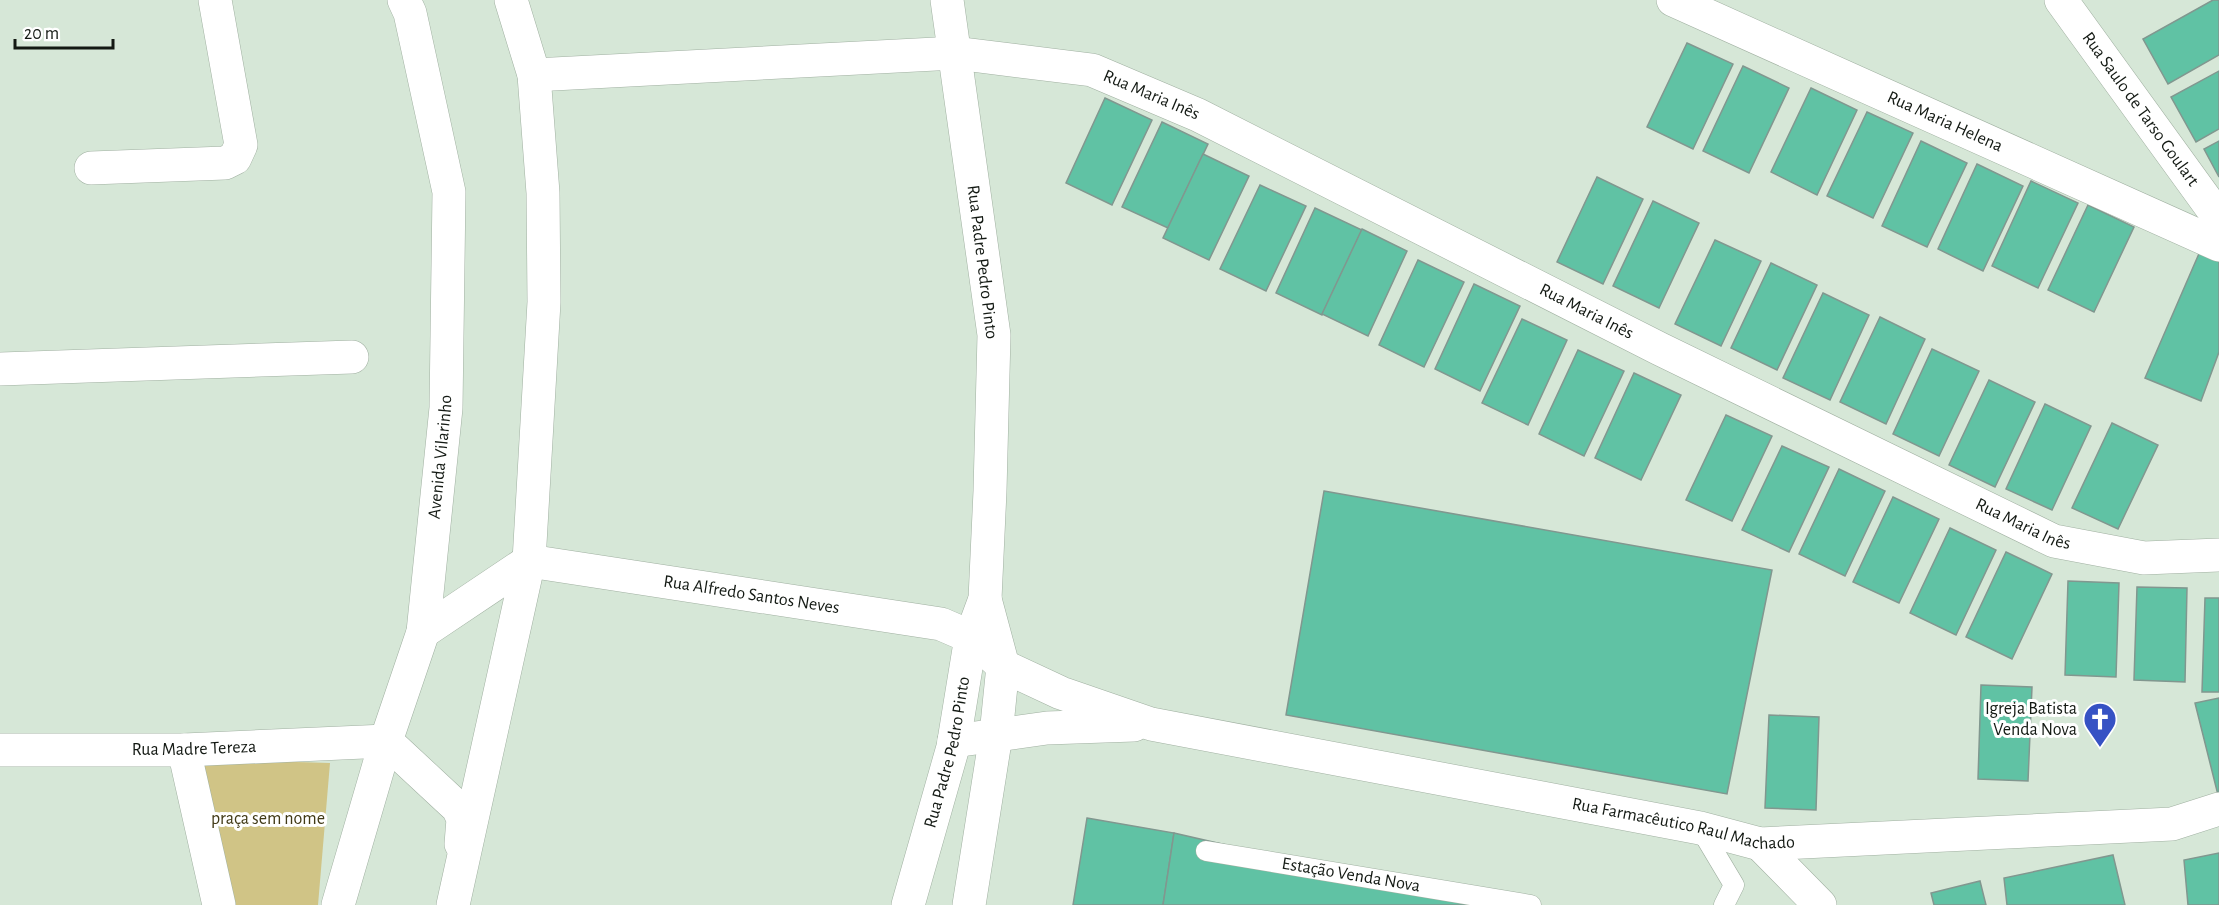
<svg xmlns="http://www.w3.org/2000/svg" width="2219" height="905" font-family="'Alegreya Sans',sans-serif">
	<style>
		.green { fill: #d0c486 }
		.building { fill: #60c2a4; stroke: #81978f; stroke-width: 1.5 }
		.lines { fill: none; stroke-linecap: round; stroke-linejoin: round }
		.service-casing { stroke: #a0b0a1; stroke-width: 21 }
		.minor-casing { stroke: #a0b0a1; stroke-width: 34 }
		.secondary-casing { stroke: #a0b0a1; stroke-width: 34 }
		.trunk-casing { stroke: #a0b0a1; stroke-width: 34 }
		.service { stroke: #fff; stroke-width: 20 }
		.minor { stroke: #fff; stroke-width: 33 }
		.secondary { stroke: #fff; stroke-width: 33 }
		.trunk { stroke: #fff; stroke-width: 33 }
		.labels { text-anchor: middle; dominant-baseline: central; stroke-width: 6; stroke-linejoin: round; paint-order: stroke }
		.street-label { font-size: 18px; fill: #131913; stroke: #fff }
		.poi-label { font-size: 18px; fill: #131913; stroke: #fff; text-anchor: end }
		.park-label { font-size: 18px; fill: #403916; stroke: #fff }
	</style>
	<rect width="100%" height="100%" fill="#d6e7d7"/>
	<polygon class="green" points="196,759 330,763 318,905 227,905"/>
	<g class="building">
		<polygon points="2213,0 2219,0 2219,55 2168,84 2143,39"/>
		<polygon points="1687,43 1733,64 1693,149 1647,127"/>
		<polygon points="1743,66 1789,88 1749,173 1703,151"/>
		<polygon points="2219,71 2219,129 2196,142 2171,97"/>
		<polygon points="1811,88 1857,110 1817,195 1771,172"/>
		<polygon points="1105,98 1152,120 1112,205 1066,183"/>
		<polygon points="1867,112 1913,133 1873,218 1827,196"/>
		<polygon points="1162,122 1208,144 1168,228 1122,207"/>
		<polygon points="1921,141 1967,163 1927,247 1882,226"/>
		<polygon points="2219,141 2219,177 2204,149"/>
		<polygon points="1203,154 1249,176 1209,260 1163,238"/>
		<polygon points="1977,164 2023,186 1983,271 1938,249"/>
		<polygon points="1597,177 1643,199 1603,284 1557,262"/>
		<polygon points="2031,181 2078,203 2038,288 1992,266"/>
		<polygon points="1260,185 1306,206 1266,291 1220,269"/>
		<polygon points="1653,201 1699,223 1659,308 1613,286"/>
		<polygon points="2088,205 2134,227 2094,312 2048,290"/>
		<polygon points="1315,208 1362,230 1322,315 1276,293"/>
		<polygon points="1362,229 1407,251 1368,336 1322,314"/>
		<polygon points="1715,240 1761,261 1721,346 1675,324"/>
		<polygon points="2201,249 2219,258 2219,352 2201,401 2145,378"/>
		<polygon points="1418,260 1464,282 1424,367 1379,345"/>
		<polygon points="1771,263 1817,285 1777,370 1731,348"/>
		<polygon points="1474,284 1520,306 1480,391 1435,369"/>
		<polygon points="1823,293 1869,315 1830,400 1783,378"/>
		<polygon points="1880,317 1925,339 1886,424 1840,402"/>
		<polygon points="1522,319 1567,340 1528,425 1482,403"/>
		<polygon points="1932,349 1979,371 1939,456 1893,434"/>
		<polygon points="1578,350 1624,371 1584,456 1539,434"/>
		<polygon points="1634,373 1681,395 1641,480 1595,458"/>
		<polygon points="1989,380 2035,402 1995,487 1949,465"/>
		<polygon points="2045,404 2091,426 2052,510 2006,489"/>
		<polygon points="1726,415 1772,436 1732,521 1686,500"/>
		<polygon points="2112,423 2158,445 2118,529 2072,508"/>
		<polygon points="1782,446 1829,467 1789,552 1742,530"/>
		<polygon points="1839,469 1885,491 1845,576 1799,554"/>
		<polygon points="1324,491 1772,570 1727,794 1286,715"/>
		<polygon points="1893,497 1939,519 1899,603 1853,582"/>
		<polygon points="1950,528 1996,550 1956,635 1910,613"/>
		<polygon points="2006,552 2052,574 2012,659 1966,637"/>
		<polygon points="2068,581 2119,583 2116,677 2065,675"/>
		<polygon points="2137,587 2187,588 2185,682 2134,680"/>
		<polygon points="2205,598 2219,598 2219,692 2202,692"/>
		<polygon points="1981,685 2032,687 2028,781 1978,779"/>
		<polygon points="2219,698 2219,795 2218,795 2195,703"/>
		<polygon points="1769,715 1819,717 1816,810 1765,808"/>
		<polygon points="1087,818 1174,833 1163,905 1073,905"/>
		<polygon points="1174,833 1486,905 1163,905"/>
		<polygon points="2219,853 2219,905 2188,905 2184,860"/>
		<polygon points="2113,855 2125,905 2007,905 2004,878"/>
		<polygon points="1980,881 1986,905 1934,905 1931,893"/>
	</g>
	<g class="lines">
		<defs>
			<g id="service">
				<polyline points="1700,828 1734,885 1724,905"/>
				<path id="s1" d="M 1206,851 L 1531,905"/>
			</g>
			<g id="minor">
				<path id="s2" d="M 1673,0 L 2219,245"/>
				<path id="s3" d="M 2061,0 L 2219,218"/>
				<path id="s4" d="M 534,75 L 955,53 L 1092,70 L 1198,115 L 1660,349 L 2054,541 L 2144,558 L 2219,555"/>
				<polyline points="91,168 225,163 235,158 241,145 215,0"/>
				<polyline points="0,369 352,357"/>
				<path id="s5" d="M 529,561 L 941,624 L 971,637 L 1003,666 L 1061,693 L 1151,724 L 1700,828 L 1760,844 L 2172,824 L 2219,809"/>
				<polyline points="954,741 1047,728 1134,725"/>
				<path id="s6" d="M 0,750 L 184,750 L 386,741"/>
				<polyline points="184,750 219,905"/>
				<polyline points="1760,844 1820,905"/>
			</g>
			<g id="secondary">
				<polyline points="423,632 529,561"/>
				<polyline points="386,741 458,808 463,819 461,844"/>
				<path id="s7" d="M 338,905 L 386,741 L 423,632 L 446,408 L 449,192 L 410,13 L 404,0"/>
				<polyline points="453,905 529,561 544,302 543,193 534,75 511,0"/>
			</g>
			<g id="trunk">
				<path id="s8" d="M 908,905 L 953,747 L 971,637 L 985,599 L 990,491 L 994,335 L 947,0"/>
				<polyline points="969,905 996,735 1003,666 985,599"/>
			</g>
		</defs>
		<use href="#service" class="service-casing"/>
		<use href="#minor" class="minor-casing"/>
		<use href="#secondary" class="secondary-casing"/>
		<use href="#trunk" class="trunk-casing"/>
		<use href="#service" class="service"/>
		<use href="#minor" class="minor"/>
		<use href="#secondary" class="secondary"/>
		<use href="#trunk" class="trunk"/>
	</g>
	<defs>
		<symbol id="church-pin" viewBox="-11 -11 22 30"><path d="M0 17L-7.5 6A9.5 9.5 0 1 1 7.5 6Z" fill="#3652c4" stroke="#fff"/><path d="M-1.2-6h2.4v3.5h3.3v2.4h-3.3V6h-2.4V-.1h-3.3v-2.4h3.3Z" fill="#fff"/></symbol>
	</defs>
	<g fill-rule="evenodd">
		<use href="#church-pin" x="2081" y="700" width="38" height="52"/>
	</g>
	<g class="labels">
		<g class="street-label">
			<text stroke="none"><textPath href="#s4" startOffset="624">Rua Maria Inês</textPath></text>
			<text stroke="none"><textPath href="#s3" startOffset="135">Rua Saulo de Tarso Goulart</textPath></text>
			<text stroke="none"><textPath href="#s2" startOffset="298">Rua Maria Helena</textPath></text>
			<text transform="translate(982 262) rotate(83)">Rua Padre Pedro Pinto</text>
			<text stroke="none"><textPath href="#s4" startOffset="1110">Rua Maria Inês</textPath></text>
			<text stroke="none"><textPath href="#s7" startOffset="462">Avenida Vilarinho</textPath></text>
			<text stroke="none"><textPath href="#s4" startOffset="1596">Rua Maria Inês</textPath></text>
			<text stroke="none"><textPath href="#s5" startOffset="225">Rua Alfredo Santos Neves</textPath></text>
			<text stroke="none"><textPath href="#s6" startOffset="194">Rua Madre Tereza</textPath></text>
			<text stroke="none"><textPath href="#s8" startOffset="158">Rua Padre Pedro Pinto</textPath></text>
			<text stroke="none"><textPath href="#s5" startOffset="1194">Rua Farmacêutico Raul Machado</textPath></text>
			<text stroke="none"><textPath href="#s1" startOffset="147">Estação Venda Nova</textPath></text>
		</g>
		<g class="poi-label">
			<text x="2077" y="709">Igreja Batista<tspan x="2077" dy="21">Venda Nova</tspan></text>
		</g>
		<g class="park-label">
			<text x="268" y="819">praça sem nome</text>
		</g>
	</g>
	<path d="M15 39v9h98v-9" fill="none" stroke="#131913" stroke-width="3"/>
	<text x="24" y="39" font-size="18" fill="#131913" stroke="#ffffff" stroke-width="4.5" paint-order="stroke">20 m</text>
</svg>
